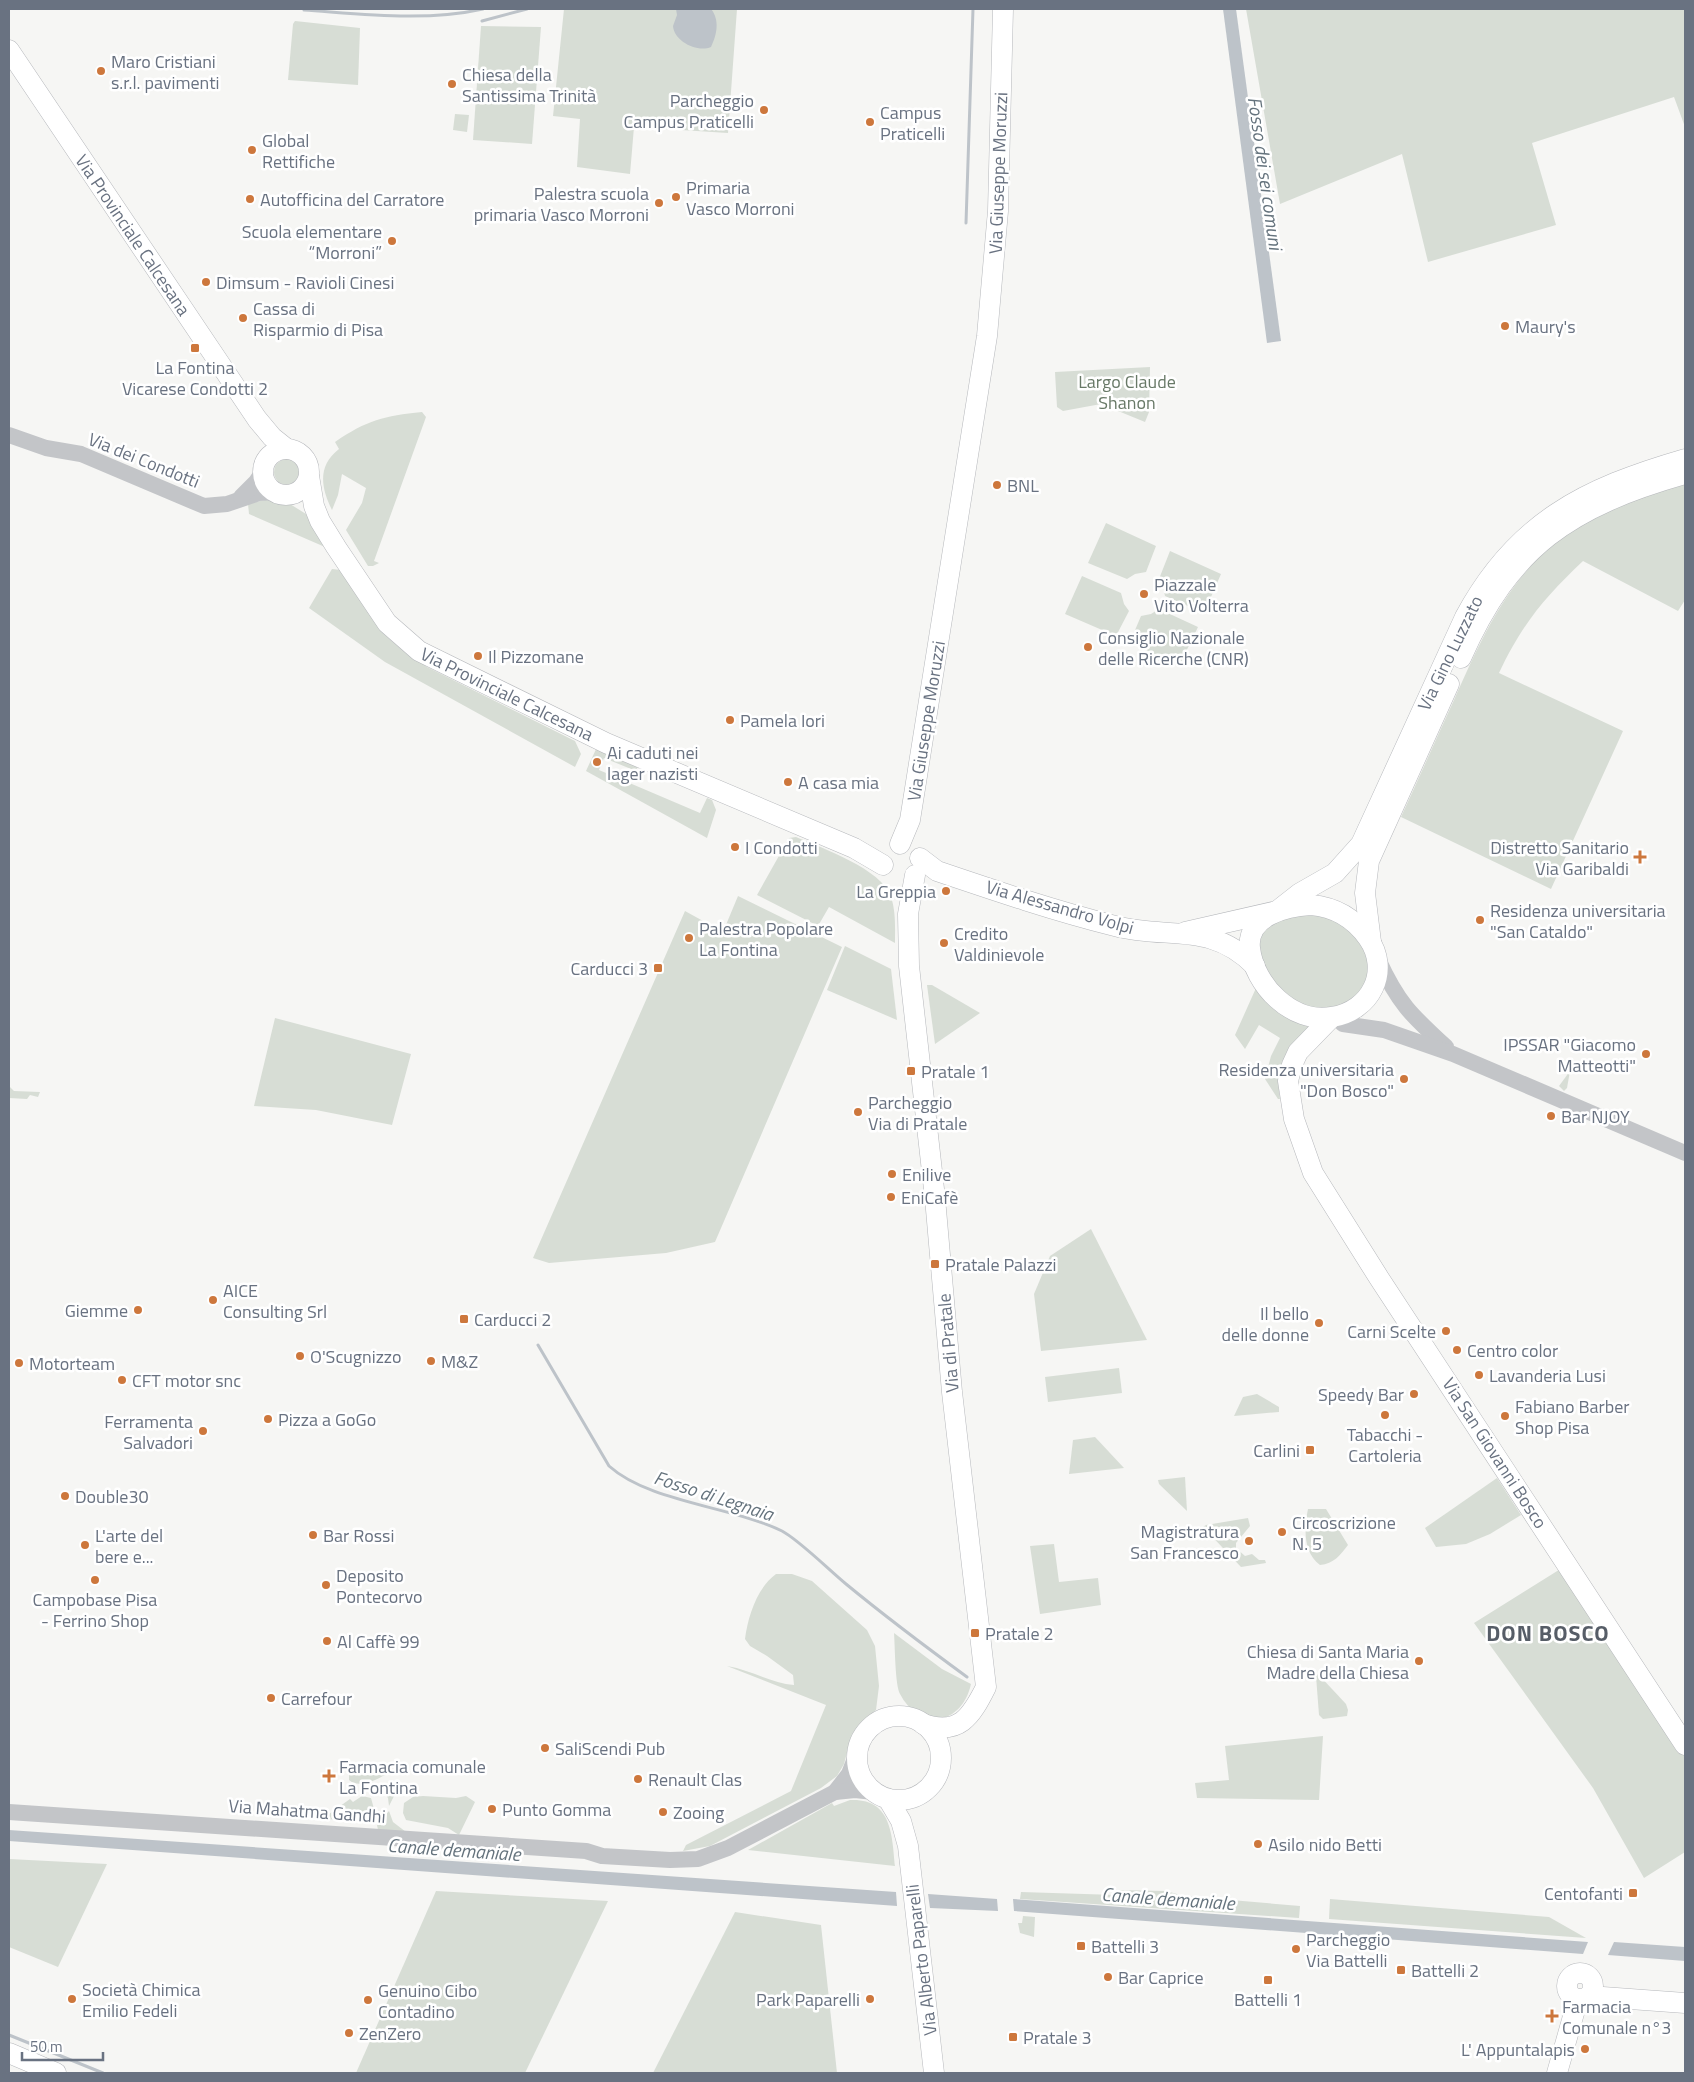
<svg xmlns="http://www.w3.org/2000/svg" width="1694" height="2082" font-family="'Titillium Web',sans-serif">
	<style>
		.green { fill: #d7ddd5 }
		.water { fill: #bdc3c9 }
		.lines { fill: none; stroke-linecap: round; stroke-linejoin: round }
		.stream { stroke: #bdc3c9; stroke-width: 3 }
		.major-casing { stroke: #b6b8bc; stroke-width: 21 }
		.minor { stroke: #c3c5c8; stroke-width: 16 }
		.major { stroke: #fff; stroke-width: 20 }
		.poi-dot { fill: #cd773c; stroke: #fff; stroke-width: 2 }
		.labels { text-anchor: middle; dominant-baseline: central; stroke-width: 5; stroke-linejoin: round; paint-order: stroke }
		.poi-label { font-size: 18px; fill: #697281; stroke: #fff; text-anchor: start }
		.street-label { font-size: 18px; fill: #697281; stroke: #fff }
		.park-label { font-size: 18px; fill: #687967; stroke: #fff }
		.water-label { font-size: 19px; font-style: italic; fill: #65737d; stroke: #fff }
		.district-label { font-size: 22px; font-weight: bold; letter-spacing: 1px; fill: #565d67; stroke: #fff }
	</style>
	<rect width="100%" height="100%" fill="#f6f6f4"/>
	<g class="green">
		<polygon points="564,9 737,9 728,133 634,127 630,174 577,167 580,119 553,116"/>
		<polygon points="1246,9 1685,9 1685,127 1674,97 1532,143 1556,225 1428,262 1402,154 1280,204"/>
		<polygon points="295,21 360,28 358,85 288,80 293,24"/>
		<polygon points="481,26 541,27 532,144 473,140"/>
		<polygon points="455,114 469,115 467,132 453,130"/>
		<polygon points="1150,367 1149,412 1145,422 1101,404 1063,411 1057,407 1055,372"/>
		<path d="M 422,412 L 426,417 L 374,561 L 379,563 L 373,566 L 368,566 L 346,530 L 362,503 L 366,488 L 342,474 L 338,495 L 332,510 C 321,488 317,466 339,449 L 335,442 C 367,420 384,416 422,412 Z"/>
		<circle cx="287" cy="472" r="13"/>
		<path d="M 1685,483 L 1685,600 L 1678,611 L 1583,561 C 1545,597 1522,624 1499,673 L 1623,731 L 1551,889 L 1401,817 C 1419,778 1436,739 1454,700 C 1484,633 1509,575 1570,531 C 1604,507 1647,496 1685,483 Z"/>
		<polygon points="269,499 290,504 306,514 325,547 249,514 248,504"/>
		<polygon points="1106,523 1156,546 1146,572 1135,574 1127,579 1088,563"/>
		<polygon points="1170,551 1221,574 1204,613 1165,596 1163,587 1159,579"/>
		<polygon points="332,569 341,570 385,635 399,647 427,667 575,741 581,754 575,767 385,662 309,608"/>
		<polygon points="1082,576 1121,593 1124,604 1129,611 1116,636 1065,614"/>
		<polygon points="1159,609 1198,627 1179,666 1130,642 1141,616 1151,614"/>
		<polygon points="597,747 638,765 636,771 604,758 599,770 700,813 707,798 712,800 716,810 707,838 586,771"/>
		<path d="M 796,837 C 822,848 882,869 891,897 C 896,912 895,928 895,943 L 829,907 L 818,926 L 757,895 L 789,838 Z"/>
		<polygon points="738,896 842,947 715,1242 666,1253 549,1263 533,1258 685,911 723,932"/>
		<path d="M 1321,914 L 1344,925 L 1361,942 L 1370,962 L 1369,981 L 1354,1000 L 1324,1011 L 1292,1001 L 1264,970 L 1257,942 C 1273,913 1292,916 1321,914 Z"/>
		<polygon points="845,946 891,969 897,1020 827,990"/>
		<polygon points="927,985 932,985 980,1013 935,1044"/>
		<path d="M 1256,988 L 1290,1018 L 1309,1027 C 1289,1045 1276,1071 1280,1099 L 1278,1099 L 1265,1079 L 1271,1056 L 1280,1038 L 1259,1025 L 1245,1049 L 1235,1035 Z"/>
		<polygon points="275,1018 411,1054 392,1125 316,1110 254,1106"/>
		<polygon points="1570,1071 1567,1088 1564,1091 1559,1086"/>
		<polygon points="9,1086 14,1091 40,1092 38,1097 30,1095 27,1099 9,1098"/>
		<polygon points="1091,1229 1147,1340 1041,1351 1034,1294 1050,1256"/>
		<polygon points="1119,1368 1122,1393 1048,1402 1045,1377"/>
		<polygon points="1257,1394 1279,1407 1279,1412 1234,1416 1243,1397"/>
		<polygon points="1095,1437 1124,1468 1069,1474 1073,1440"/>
		<polygon points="1185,1477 1187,1511 1159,1484 1158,1480"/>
		<polygon points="1497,1478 1521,1515 1490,1534 1466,1544 1436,1547 1425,1528"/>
		<path d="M 1308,1509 L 1326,1509 L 1348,1545 C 1340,1555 1334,1564 1320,1565 C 1303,1552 1304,1529 1308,1509 Z"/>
		<polygon points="1248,1518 1250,1526 1236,1543 1236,1548 1245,1556 1252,1554 1259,1560 1265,1560 1266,1563 1241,1567 1203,1527 1206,1525"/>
		<polygon points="1054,1544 1059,1582 1098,1578 1101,1605 1040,1614 1030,1546"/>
		<polygon points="1562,1568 1685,1757 1685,1852 1644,1878 1593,1788 1474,1623"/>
		<path d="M 776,1574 L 792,1574 L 812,1581 L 867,1630 L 875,1646 L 879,1686 L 876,1710 L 855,1731 L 849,1745 L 844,1764 L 837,1776 L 821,1788 L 710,1846 L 683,1851 L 686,1845 L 791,1791 L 826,1705 L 727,1666 C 751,1670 771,1683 794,1685 L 793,1675 L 767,1656 L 750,1646 L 745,1639 C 748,1616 757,1588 776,1574 Z"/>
		<path d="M 894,1633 L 942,1669 L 971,1684 C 962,1725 920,1732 900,1694 C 895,1685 895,1646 894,1633 Z"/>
		<polygon points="1318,1674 1346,1704 1348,1710 1347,1716 1323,1719 1319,1715 1316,1676"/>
		<polygon points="1323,1736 1319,1800 1197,1798 1195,1783 1229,1780 1225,1746"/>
		<path d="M 349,1767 L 391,1770 C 382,1778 360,1790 349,1780 Z"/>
		<polygon points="388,1783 388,1793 395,1794 389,1806 388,1798 380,1787"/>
		<polygon points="362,1796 371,1798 374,1809 367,1817 369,1821 322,1819 350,1799 353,1802"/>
		<polygon points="423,1796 456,1798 466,1796 475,1802 459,1835 448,1828 406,1820 403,1813 404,1803 413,1797"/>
		<path d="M 850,1800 C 892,1798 892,1835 895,1866 L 748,1850 L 832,1803 L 834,1806 Z"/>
		<polygon points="389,1811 393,1822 406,1832 378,1830 377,1825"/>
		<polygon points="9,1859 107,1864 58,1967 9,1947"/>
		<polygon points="1117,1890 1166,1891 1184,1896 1300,1906 1299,1918 1020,1899 1021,1892 1116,1895"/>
		<polygon points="436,1891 608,1901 525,2073 356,2073"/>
		<polygon points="1330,1899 1549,1917 1586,1938 1329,1919"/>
		<polygon points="735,1912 821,1925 837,2073 653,2073"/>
		<polygon points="1023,1916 1035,1917 1034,1937 1020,1933 1018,1923 1022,1923"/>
	</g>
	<g class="water">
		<path d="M 676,9 L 711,9 C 720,20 717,35 711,47 C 697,53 674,41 673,26 L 677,15 Z"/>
		<polygon points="1223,9 1236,9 1281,341 1267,343"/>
		<polygon points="9,1830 896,1892 897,1906 9,1841"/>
		<polygon points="928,1894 997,1899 998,1911 930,1908"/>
		<polygon points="1013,1899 1588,1942 1583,1954 1014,1911"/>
		<polygon points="1614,1942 1685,1947 1685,1961 1608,1955"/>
	</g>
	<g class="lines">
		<g class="stream">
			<path d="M 304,10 C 362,14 425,22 483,9"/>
			<polyline points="482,21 527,9"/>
			<polyline points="966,223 973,9"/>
			<path d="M 538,1345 L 609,1466 C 649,1502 730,1506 782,1531 C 799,1540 829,1570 846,1584 C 886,1617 926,1647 967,1677"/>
			<polyline points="9,2035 103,2073"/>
		</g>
		<defs>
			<g id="major">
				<polyline points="9,50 257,419 272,437 287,449"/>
				<circle cx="286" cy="472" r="23"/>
				<polyline points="309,476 314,506 320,521 336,547 387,623 419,651 606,743 854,848 883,865"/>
				<path d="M 1461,658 C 1511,545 1570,507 1685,474"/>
				<polyline points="900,844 910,820 987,336 998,211 1003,9"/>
				<path d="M 920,858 L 937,871 C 996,891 1055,911 1115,926 C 1168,940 1211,921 1255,966"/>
				<path d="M 915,875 L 908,914 L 909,966 L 935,1198 L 952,1392 L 986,1687 C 971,1717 959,1736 923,1724"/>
				<path d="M 1311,905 C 1335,907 1354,918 1368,938 C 1391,971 1371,1011 1332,1017 C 1292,1024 1254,985 1250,948 C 1246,916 1287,906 1311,905 Z"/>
				<path d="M 1185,932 L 1277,911 L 1300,893 L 1335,873 L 1361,844 L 1465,617 C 1516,522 1585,488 1685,459"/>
				<polyline points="1371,942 1365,893 1369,861 1449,684"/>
				<polyline points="1331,1018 1298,1052 1292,1065 1288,1081 1294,1119 1313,1173 1379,1278 1685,1745"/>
				<circle cx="899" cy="1758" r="42"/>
				<polyline points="888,1799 901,1821 908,1846 934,2073"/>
				<circle cx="1580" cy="1986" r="13"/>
				<polyline points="1589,1996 1685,2003"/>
				<polyline points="9,2053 56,2073"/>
				<polyline points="1557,2073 1578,1999"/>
			</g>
		</defs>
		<use href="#major" class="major-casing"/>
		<g class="minor">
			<polyline points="9,435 46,448 81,454 204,506 227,504 259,493 275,492"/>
			<polyline points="241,497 256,482 264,470"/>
			<path d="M 1378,959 C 1398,1003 1411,1015 1446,1047"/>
			<polyline points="1335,1016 1343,1024 1384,1030 1453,1054 1685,1153"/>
			<polyline points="835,1792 849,1774 856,1756"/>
			<polyline points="9,1812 586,1851 602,1856 670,1860 698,1859 728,1848 835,1792 855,1790 874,1792"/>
		</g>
		<use href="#major" class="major"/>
	</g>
	<g class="poi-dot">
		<circle cx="101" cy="71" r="5"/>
		<circle cx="452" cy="84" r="5"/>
		<circle cx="764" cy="110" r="5"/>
		<circle cx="870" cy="122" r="5"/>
		<circle cx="252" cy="150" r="5"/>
		<circle cx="676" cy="197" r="5"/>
		<circle cx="250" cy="199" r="5"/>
		<circle cx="659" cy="203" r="5"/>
		<circle cx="392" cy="241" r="5"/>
		<circle cx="206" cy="282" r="5"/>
		<circle cx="243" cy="318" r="5"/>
		<circle cx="1505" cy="326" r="5"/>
		<rect x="190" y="343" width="10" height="10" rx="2.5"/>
		<circle cx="997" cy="485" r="5"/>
		<circle cx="1144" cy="594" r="5"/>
		<circle cx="1088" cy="647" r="5"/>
		<circle cx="478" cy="656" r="5"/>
		<circle cx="730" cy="720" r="5"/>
		<circle cx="597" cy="762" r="5"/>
		<circle cx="788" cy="782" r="5"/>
		<circle cx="735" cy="847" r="5"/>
		<path d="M1637.5 849.5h5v5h5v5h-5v5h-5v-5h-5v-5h5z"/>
		<circle cx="946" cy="891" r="5"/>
		<circle cx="1480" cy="920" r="5"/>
		<circle cx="689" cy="938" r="5"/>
		<circle cx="944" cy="943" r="5"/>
		<rect x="653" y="963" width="10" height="10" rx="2.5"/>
		<circle cx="1646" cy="1054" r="5"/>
		<rect x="906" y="1066" width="10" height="10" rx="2.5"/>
		<circle cx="1404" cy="1079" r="5"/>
		<circle cx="858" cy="1112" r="5"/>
		<circle cx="1551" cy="1116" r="5"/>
		<circle cx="892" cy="1174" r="5"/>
		<circle cx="891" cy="1197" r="5"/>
		<rect x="930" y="1259" width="10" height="10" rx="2.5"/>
		<circle cx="213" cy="1300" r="5"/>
		<circle cx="138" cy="1310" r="5"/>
		<rect x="459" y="1314" width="10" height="10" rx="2.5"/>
		<circle cx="1319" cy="1323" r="5"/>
		<circle cx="1446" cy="1331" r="5"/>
		<circle cx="1457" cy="1350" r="5"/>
		<circle cx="300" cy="1356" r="5"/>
		<circle cx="431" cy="1361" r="5"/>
		<circle cx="19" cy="1363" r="5"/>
		<circle cx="1479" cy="1375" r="5"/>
		<circle cx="122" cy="1380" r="5"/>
		<circle cx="1414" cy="1394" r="5"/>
		<circle cx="1385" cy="1415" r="5"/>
		<circle cx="1505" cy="1416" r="5"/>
		<circle cx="268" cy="1419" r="5"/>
		<circle cx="203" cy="1431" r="5"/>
		<rect x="1305" y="1445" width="10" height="10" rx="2.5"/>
		<circle cx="65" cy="1496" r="5"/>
		<circle cx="1282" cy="1532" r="5"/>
		<circle cx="313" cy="1535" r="5"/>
		<circle cx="1249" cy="1541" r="5"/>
		<circle cx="85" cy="1545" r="5"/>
		<circle cx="95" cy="1580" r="5"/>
		<circle cx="326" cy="1585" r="5"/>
		<rect x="970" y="1628" width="10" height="10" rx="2.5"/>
		<circle cx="327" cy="1641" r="5"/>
		<circle cx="1419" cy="1661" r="5"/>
		<circle cx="271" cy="1698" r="5"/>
		<circle cx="545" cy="1748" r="5"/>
		<path d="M326.5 1768.5h5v5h5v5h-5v5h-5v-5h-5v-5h5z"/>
		<circle cx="638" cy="1779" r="5"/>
		<circle cx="492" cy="1809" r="5"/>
		<circle cx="663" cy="1812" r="5"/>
		<circle cx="1258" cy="1844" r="5"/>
		<rect x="1628" y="1888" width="10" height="10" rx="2.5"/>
		<rect x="1076" y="1941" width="10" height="10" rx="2.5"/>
		<circle cx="1296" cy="1949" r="5"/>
		<rect x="1396" y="1965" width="10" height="10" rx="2.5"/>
		<circle cx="1108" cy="1977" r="5"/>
		<rect x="1263" y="1975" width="10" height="10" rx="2.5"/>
		<circle cx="72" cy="1999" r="5"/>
		<circle cx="870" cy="1999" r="5"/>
		<circle cx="368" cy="2000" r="5"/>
		<path d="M1549.5 2008.5h5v5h5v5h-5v5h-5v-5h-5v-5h5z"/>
		<circle cx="349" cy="2033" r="5"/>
		<rect x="1008" y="2032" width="10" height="10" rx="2.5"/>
		<circle cx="1585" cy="2049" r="5"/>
	</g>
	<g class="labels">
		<g class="poi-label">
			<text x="111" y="61">Maro Cristiani<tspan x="111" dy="21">s.r.l. pavimenti</tspan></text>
			<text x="462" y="74">Chiesa della<tspan x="462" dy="21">Santissima Trinità</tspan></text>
			<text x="754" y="100" text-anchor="end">Parcheggio<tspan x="754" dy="21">Campus Praticelli</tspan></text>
			<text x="880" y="112">Campus<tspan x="880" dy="21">Praticelli</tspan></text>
			<text x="262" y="140">Global<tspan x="262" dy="21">Rettifiche</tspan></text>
			<text x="686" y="187">Primaria<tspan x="686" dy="21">Vasco Morroni</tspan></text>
			<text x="649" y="193" text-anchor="end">Palestra scuola<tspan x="649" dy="21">primaria Vasco Morroni</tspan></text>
			<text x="260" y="199">Autofficina del Carratore</text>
			<text x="382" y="231" text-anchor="end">Scuola elementare<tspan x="382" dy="21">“Morroni”</tspan></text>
			<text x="216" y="282">Dimsum - Ravioli Cinesi</text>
			<text x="253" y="308">Cassa di<tspan x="253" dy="21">Risparmio di Pisa</tspan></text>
			<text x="1515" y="326">Maury's</text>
			<text x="195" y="367" text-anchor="middle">La Fontina<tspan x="195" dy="21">Vicarese Condotti 2</tspan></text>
			<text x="1007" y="485">BNL</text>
			<text x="1154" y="584">Piazzale<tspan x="1154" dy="21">Vito Volterra</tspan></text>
			<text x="1098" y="637">Consiglio Nazionale<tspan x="1098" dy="21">delle Ricerche (CNR)</tspan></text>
			<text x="488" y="656">Il Pizzomane</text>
			<text x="740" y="720">Pamela Iori</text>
			<text x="607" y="752">Ai caduti nei<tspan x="607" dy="21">lager nazisti</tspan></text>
			<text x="798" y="782">A casa mia</text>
			<text x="745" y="847">I Condotti</text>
			<text x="1629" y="847" text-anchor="end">Distretto Sanitario<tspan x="1629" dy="21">Via Garibaldi</tspan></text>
			<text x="936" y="891" text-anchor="end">La Greppia</text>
			<text x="1490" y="910">Residenza universitaria<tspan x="1490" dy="21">"San Cataldo"</tspan></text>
			<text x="699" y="928">Palestra Popolare<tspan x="699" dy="21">La Fontina</tspan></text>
			<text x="954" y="933">Credito<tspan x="954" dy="21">Valdinievole</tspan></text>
			<text x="648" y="968" text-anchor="end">Carducci 3</text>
			<text x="1636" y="1044" text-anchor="end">IPSSAR "Giacomo<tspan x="1636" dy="21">Matteotti"</tspan></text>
			<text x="1394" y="1069" text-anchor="end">Residenza universitaria<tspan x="1394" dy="21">"Don Bosco"</tspan></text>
			<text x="921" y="1071">Pratale 1</text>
			<text x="868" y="1102">Parcheggio<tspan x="868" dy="21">Via di Pratale</tspan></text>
			<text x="1561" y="1116">Bar NJOY</text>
			<text x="902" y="1174">Enilive</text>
			<text x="901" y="1197">EniCafè</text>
			<text x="945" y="1264">Pratale Palazzi</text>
			<text x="223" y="1290">AICE<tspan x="223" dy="21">Consulting Srl</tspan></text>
			<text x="128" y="1310" text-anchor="end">Giemme</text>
			<text x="1309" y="1313" text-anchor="end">Il bello<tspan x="1309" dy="21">delle donne</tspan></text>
			<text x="474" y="1319">Carducci 2</text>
			<text x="1436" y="1331" text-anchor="end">Carni Scelte</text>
			<text x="1467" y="1350">Centro color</text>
			<text x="310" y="1356">O'Scugnizzo</text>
			<text x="441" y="1361">M&amp;Z</text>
			<text x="29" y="1363">Motorteam</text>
			<text x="1489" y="1375">Lavanderia Lusi</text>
			<text x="132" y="1380">CFT motor snc</text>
			<text x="1404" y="1394" text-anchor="end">Speedy Bar</text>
			<text x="1515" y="1406">Fabiano Barber<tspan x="1515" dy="21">Shop Pisa</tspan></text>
			<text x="278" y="1419">Pizza a GoGo</text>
			<text x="193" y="1421" text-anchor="end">Ferramenta<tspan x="193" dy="21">Salvadori</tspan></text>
			<text x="1385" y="1434" text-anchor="middle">Tabacchi -<tspan x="1385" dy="21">Cartoleria</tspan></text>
			<text x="1300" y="1450" text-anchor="end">Carlini</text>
			<text x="75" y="1496">Double30</text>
			<text x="1292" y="1522">Circoscrizione<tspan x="1292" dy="21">N. 5</tspan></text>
			<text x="1239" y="1531" text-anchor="end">Magistratura<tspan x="1239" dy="21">San Francesco</tspan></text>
			<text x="95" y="1535">L'arte del<tspan x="95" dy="21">bere e...</tspan></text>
			<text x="323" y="1535">Bar Rossi</text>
			<text x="336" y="1575">Deposito<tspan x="336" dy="21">Pontecorvo</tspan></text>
			<text x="95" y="1599" text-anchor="middle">Campobase Pisa<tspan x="95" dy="21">- Ferrino Shop</tspan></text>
			<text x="985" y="1633">Pratale 2</text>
			<text x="337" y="1641">Al Caffè 99</text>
			<text x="1409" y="1651" text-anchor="end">Chiesa di Santa Maria<tspan x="1409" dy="21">Madre della Chiesa</tspan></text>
			<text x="281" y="1698">Carrefour</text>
			<text x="555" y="1748">SaliScendi Pub</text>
			<text x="339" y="1766">Farmacia comunale<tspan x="339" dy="21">La Fontina</tspan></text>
			<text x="648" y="1779">Renault Clas</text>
			<text x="502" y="1809">Punto Gomma</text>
			<text x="673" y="1812">Zooing</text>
			<text x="1268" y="1844">Asilo nido Betti</text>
			<text x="1623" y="1893" text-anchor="end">Centofanti</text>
			<text x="1306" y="1939">Parcheggio<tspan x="1306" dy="21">Via Battelli</tspan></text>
			<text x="1091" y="1946">Battelli 3</text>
			<text x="1411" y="1970">Battelli 2</text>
			<text x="1118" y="1977">Bar Caprice</text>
			<text x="82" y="1989">Società Chimica<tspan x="82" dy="21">Emilio Fedeli</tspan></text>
			<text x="378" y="1990">Genuino Cibo<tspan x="378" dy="21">Contadino</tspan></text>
			<text x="860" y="1999" text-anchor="end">Park Paparelli</text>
			<text x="1268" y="1999" text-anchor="middle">Battelli 1</text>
			<text x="1562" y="2006">Farmacia<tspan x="1562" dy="21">Comunale n°3</tspan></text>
			<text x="359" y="2033">ZenZero</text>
			<text x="1023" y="2037">Pratale 3</text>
			<text x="1575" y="2049" text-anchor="end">L' Appuntalapis</text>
		</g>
		<g class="street-label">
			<text transform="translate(998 173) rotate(-88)">Via Giuseppe Moruzzi</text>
			<text transform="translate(133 235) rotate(56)">Via Provinciale Calcesana</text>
			<text transform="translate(144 460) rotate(22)">Via dei Condotti</text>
			<text transform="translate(1450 653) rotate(-64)">Via Gino Luzzato</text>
			<text transform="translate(507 694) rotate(26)">Via Provinciale Calcesana</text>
			<text transform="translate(926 721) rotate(-81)">Via Giuseppe Moruzzi</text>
			<text transform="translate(1060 907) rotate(16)">Via Alessandro Volpi</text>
			<text transform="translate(948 1343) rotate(-95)">Via di Pratale</text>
			<text transform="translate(1495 1453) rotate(57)">Via San Giovanni Bosco</text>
			<text transform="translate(307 1811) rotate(4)">Via Mahatma Gandhi</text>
			<text transform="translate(921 1960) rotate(-97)">Via Alberto Paparelli</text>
		</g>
		<g class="park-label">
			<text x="1127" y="381">Largo Claude<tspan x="1127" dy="21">Shanon</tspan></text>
		</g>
		<g class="water-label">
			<text transform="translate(1266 173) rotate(82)">Fosso dei sei comuni</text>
			<text transform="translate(714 1495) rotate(18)">Fosso di Legnaia</text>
			<text transform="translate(454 1849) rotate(4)">Canale demaniale</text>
			<text transform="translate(1168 1898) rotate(4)">Canale demaniale</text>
		</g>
		<g class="district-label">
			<text x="1548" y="1633">DON BOSCO</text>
		</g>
	</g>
	<rect width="1694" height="2082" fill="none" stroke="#697281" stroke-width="20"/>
	<path d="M22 2052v8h81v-8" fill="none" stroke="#697281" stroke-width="2.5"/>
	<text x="30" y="2052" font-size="15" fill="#697281" stroke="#ffffff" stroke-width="4" paint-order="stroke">50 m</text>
</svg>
